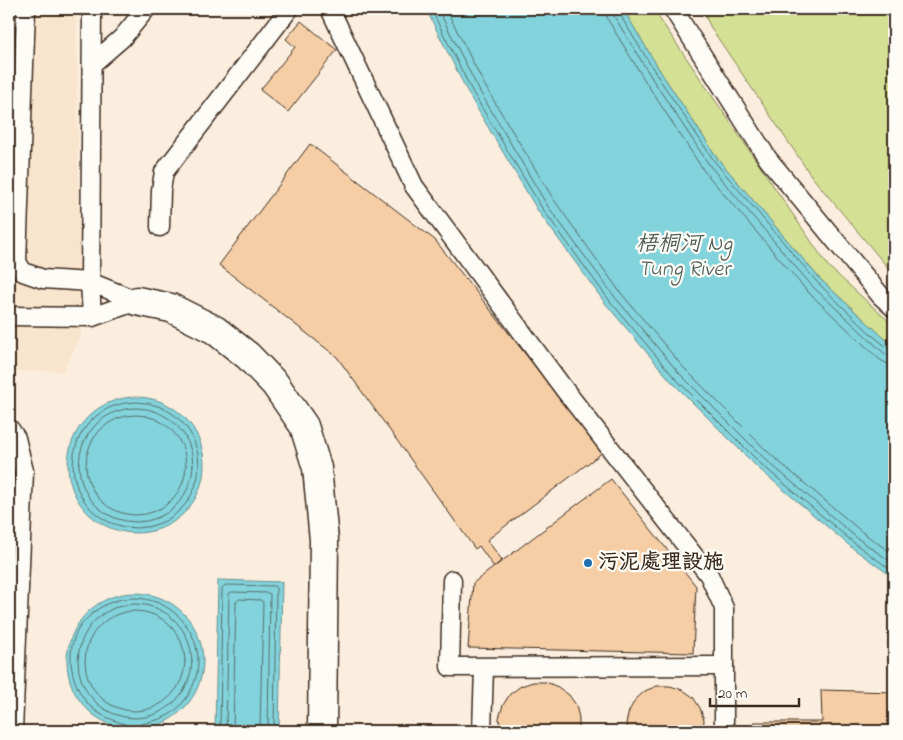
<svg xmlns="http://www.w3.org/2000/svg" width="903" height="740" font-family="'Indie Flower','LXGW WenKai TC',sans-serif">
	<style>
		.built { fill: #f9e4cd }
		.green { fill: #d4e194; stroke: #888659 }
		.water { fill: #82d3dc; stroke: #668f90 }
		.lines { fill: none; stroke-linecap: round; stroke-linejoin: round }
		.shore { stroke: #576e6a; stroke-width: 1 }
		.building { fill: #f5cea5; stroke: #3b2a1e }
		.service-casing { stroke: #3b2a1e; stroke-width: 21 }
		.minor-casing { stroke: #3b2a1e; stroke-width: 31 }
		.service { stroke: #fdfcf7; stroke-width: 18 }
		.minor { stroke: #fdfcf7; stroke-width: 28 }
		.poi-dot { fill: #1f6fb2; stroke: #fdfcf7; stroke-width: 2 }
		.labels { text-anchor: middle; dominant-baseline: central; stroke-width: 4.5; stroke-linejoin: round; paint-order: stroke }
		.poi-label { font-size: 21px; font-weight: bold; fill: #3b2a1e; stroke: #fdfcf7; text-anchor: start }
		.water-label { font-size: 22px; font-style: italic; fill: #505d57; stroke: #fdfcf7 }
	</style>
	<rect width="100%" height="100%" fill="#fbeede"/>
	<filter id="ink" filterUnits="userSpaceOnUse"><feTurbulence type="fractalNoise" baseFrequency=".02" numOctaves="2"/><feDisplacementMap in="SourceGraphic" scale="10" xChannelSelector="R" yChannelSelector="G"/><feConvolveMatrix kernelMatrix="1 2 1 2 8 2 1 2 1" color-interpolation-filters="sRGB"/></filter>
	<g filter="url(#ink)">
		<polygon class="built" points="9,9 76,9 81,336 63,371 9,371"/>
		<g class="green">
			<polygon points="623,9 653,9 828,266 894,326 894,347 820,279 718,159 662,74"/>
			<polygon points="702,9 894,9 894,275 812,177 711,28"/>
			<polygon points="9,88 13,92 9,150"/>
		</g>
		<g class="water">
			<polygon points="426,9 623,9 662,74 718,159 820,279 894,347 894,578 851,547 758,468 670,380 605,303 538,211 469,95"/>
			<circle cx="136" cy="465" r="68"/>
			<polygon points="218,580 282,582 279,731 215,731"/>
			<circle cx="135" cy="661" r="68"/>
		</g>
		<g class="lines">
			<g class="shore">
				<polyline points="431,9 473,93 542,208 609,300 674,377 761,464 854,543 894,572"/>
				<polyline points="438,9 479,90 547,205 614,296 679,373 765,459 857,538 894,564"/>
				<polyline points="446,9 485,86 554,200 620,292 684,368 770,454 862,532 894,555"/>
				<polyline points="605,9 608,20 647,84 704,171 807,291 880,360 886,363 894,365"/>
				<polyline points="613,9 614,16 653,80 710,166 812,286 885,354 894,357"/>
				<polyline points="619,9 623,20 658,77 715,162 817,282 872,335 889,349 894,351"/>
				<circle cx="136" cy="465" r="63"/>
				<circle cx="136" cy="465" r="57"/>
				<circle cx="136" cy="465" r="50"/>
				<circle cx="135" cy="661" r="57"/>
				<circle cx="135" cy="661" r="50"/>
				<path d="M 129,731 L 127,725 C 113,720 100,716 90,706 C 71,686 64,652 79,628 C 88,615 102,604 118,600 C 171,587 217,642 190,692 C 185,701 177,711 167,716 C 157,721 148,722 138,725 L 135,731"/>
				<polyline points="220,731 222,588 225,585 274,586 276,588 274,731"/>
				<polyline points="226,731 229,594 231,592 268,593 270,594 268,731"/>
				<polyline points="233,731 236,602 239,599 260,600 263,602 260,731"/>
			</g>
		</g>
		<g class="building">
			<polygon points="301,21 337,50 288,112 260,90 295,47 286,39"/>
			<polygon points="310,144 435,240 603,452 487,540 502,560 494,567 479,546 475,549 337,357 219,265"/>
			<polygon points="611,479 696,586 693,653 468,648 473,583"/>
			<polygon points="533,682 546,682 558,687 569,695 576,705 579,718 579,731 500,731 499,718 503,705 510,694 521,686"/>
			<polygon points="657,686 670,686 683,690 693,697 700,708 704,720 703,731 628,731 626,723 629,711 635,700 645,691"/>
			<polygon points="821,690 894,692 894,731 753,731 754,722 822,722"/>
		</g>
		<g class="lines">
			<defs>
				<g id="service">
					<polyline points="26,9 17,262 23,272 43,279 90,282 137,301"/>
					<polyline points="330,9 414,186 564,389 709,575 724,608 724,731"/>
					<polyline points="673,9 768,159 881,296 894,308"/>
					<polyline points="92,64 122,38 146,9"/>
					<polyline points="160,227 161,190 164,172 289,9"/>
					<polyline points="9,316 92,317 137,301"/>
					<polyline points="92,317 90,282 92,9"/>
					<polyline points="9,428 16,438 24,471 13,731"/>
					<polyline points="452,580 450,667 724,666"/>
					<polyline points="482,731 484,668"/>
				</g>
				<polyline id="minor" points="137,301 171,308 215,330 248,356 275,384 304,426 317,468 324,540 322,731"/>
			</defs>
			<use href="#service" class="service-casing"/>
			<use href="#minor" class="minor-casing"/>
			<use href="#service" class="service"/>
			<use href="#minor" class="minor"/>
		</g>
	</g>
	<circle class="poi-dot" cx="588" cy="563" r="5"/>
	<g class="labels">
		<g class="poi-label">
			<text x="598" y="563">污泥處理設施</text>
		</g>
		<g class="water-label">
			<text x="684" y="245">梧桐河 Ng<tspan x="684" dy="25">Tung River</tspan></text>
		</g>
	</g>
	<rect width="903" height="740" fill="none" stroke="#fdfcf7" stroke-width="30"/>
	<rect x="15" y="15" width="873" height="710" fill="none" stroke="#3b2a1e" stroke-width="2" filter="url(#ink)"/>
	<path d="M710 698v8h89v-8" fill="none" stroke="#3b2a1e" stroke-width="2.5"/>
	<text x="718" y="698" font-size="15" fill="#3b2a1e" stroke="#fdfcf7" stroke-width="4" paint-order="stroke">20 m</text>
</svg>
